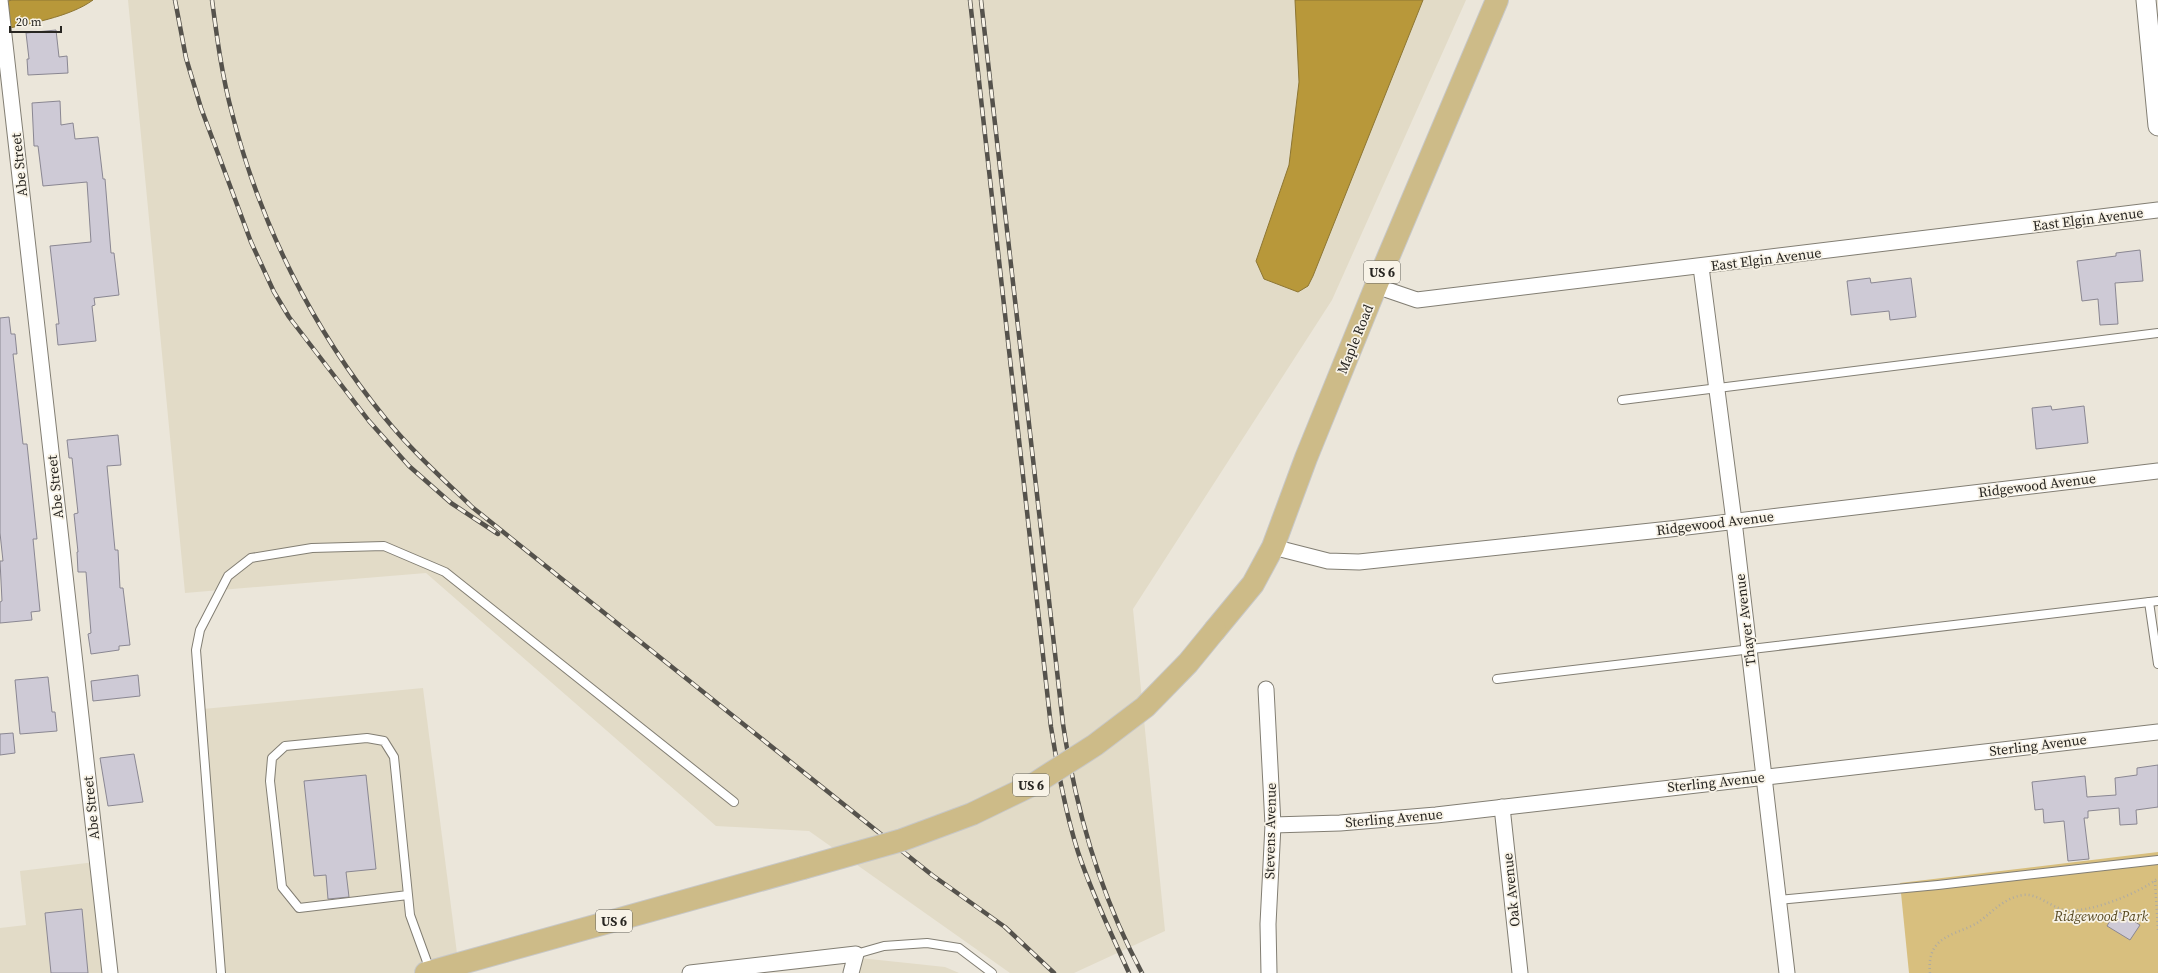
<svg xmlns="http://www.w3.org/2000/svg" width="2158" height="973" font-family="'Source Serif 4',serif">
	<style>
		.built { fill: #e2dbc7 }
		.green { fill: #d8bf7e }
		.water { fill: #b8983a; stroke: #8d7633 }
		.building { fill: #cecad6; stroke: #8a8792 }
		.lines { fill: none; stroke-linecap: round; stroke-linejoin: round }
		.service-casing { stroke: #827e73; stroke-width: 10 }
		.minor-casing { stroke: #827e73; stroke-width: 17 }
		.tertiary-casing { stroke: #827e73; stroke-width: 21 }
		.primary-casing { stroke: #c7c7c6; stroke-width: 24 }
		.path { stroke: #afaba2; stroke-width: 2.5; stroke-dasharray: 1 3; stroke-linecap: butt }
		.service { stroke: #fff; stroke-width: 8 }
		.minor { stroke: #fff; stroke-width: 15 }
		.tertiary { stroke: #fff; stroke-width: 19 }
		.primary { stroke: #cdbb88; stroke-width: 22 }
		.rail-casing { stroke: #55524c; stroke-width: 4.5 }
		.rail { stroke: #f8f3e7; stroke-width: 3; stroke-dasharray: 9; stroke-linecap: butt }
		.primary-bridge-casing { stroke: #c7c7c6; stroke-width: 24; stroke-linecap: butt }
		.primary-bridge { stroke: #cdbb88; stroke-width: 22 }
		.labels { text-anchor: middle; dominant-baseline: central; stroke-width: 3.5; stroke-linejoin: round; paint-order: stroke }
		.shield { fill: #f8f3e7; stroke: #66645d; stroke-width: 1 }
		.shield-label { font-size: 13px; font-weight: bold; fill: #282622 }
		.street-label { font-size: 14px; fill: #282622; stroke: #f8f3e7 }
		.park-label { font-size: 14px; font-style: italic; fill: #584a23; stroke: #f8f3e7 }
	</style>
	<rect width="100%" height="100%" fill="#ebe6da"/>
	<g class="built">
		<polygon points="128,0 1466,0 1332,300 1133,609 1165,931 1074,973 1010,973 809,831 716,826 426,573 185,593"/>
		<polygon points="423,688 458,961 414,973 223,973 203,709"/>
		<polygon points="95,862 108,973 0,973 0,928 26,925 20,871"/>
		<polygon points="860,958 945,967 959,973 856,973"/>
	</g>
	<polygon class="green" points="2158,852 2158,973 1909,973 1900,883"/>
	<g class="water">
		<path d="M 12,0 L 93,0 C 70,17 28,24 0,30 L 0,3 Z"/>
		<polygon points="1295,0 1423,0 1313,276 1308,286 1298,292 1264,279 1256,261 1289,165 1299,82"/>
	</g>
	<g class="building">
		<polygon points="56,30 59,57 67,56 68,73 28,75 27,59 29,59 26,33"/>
		<polygon points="60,101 61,125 73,123 75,139 98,137 103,179 105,179 111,253 114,253 119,295 94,298 95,305 92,306 96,341 58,345 56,324 59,324 50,246 91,242 87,182 43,186 38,146 34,146 32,103"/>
		<polygon points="2140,250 2143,281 2115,283 2118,324 2100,325 2098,299 2082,301 2077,261 2116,256 2116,253"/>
		<polygon points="1870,278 1871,283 1911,278 1916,317 1890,320 1889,311 1851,315 1847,281"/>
		<polygon points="9,317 11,334 15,334 17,354 13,354 23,444 27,444 37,539 33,539 40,611 31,612 32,620 0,623 0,602 2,601 0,561 3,561 0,533 0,318"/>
		<polygon points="2051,406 2052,410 2084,406 2088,443 2036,449 2032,408"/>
		<polygon points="118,435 121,465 107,466 115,550 118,550 120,588 123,588 130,645 119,646 119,650 91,654 88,634 91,633 86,572 78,572 77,552 78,552 74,514 78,513 72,458 69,458 67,440"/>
		<polygon points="138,675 140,696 93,701 91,681"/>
		<polygon points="48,677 52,712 55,712 57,731 20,734 15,680"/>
		<polygon points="13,733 15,753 0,755 0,734"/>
		<polygon points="134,754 143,802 108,806 100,758"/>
		<polygon points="2158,765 2158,807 2136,810 2137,824 2120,825 2119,808 2088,811 2088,818 2084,818 2089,859 2068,861 2064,821 2044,823 2043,809 2035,810 2032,782 2085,776 2087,797 2116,795 2115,778 2137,775 2137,768"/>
		<polygon points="366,775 376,869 346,872 349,897 328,899 326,875 314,876 304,781"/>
		<polygon points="82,909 88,973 51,973 45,913"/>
		<polygon points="2116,910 2140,925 2130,940 2107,926"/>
	</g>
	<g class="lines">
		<defs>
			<g id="service">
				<polyline points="1622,400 2158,333"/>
				<polyline points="2149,602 2158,664"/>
				<polyline points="1497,679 2158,601"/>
				<polyline points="408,895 299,908 282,887 270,781 272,758 285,746 367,738 384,741 394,757 408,895 410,915 430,970"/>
				<polyline points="1778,900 1938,885 2158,860"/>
				<polyline points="856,954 884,946 927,943 959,948 992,973"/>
				<polyline points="221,973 196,650 200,630 228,576 251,558 312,548 384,546 445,572 734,802"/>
			</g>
			<g id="minor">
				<polyline points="0,0 110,973"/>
				<polyline points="1701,267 1734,521 1787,973"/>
				<polyline points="1376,286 1417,300 2158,210"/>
				<polyline points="1273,547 1328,561 1359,562 1670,529 2158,471"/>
				<polyline points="1266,689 1273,825 1268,924 1269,973"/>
				<polyline points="1502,807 1520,973"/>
				<polyline points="1273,825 1340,823 1436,815 2158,732"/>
				<polyline points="690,973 856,954 851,973"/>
			</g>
			<polyline id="tertiary" points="2146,0 2158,126"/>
			<g id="primary">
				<polyline points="1215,630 1253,584 1273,547 1306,458 1376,286 1497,0"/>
				<polyline points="426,973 803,868"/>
			</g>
		</defs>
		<use href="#service" class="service-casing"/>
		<use href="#minor" class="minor-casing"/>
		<use href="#tertiary" class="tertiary-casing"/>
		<use href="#primary" class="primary-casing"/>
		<g class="path">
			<polyline points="2155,881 2158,930"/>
			<path d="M 1930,973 C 1929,964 1930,954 1935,947 C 1944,934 1964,931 1977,923 C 1992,913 2003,898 2023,895 C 2038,893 2050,907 2065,910 C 2088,914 2140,893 2158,878"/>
		</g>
		<use href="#service" class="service"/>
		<use href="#minor" class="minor"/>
		<use href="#tertiary" class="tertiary"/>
		<use href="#primary" class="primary"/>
		<defs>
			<g id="rail">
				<polyline points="175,0 186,58 201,108 251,242 274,292 289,317 369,421 409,466 451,503 498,534"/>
				<path d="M 212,0 C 217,38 222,76 232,113 C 260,224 313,330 385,418 C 411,450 442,478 472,507 L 932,875 L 1005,927 L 1054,973"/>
				<path d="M 970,0 L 1051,727 C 1058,770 1065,811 1078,852 C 1092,894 1111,933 1129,973"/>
				<path d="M 981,0 L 1063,724 C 1076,811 1100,895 1142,973"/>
			</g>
		</defs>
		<use href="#rail" class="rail-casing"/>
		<use href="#rail" class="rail"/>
		<defs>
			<polyline id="primary-bridge" points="803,868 902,840 972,814 1034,784 1095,745 1145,707 1188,663 1215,630"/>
		</defs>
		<use href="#primary-bridge" class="primary-bridge-casing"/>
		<use href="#primary-bridge" class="primary-bridge"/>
	</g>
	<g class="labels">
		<g class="shield">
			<rect x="1364" y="261" width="36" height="22" rx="3"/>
			<rect x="1013" y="774" width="36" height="22" rx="3"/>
			<rect x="596" y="910" width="36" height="22" rx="3"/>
		</g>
		<g class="shield-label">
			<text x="1382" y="272">US 6</text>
			<text x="1031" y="785">US 6</text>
			<text x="614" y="921">US 6</text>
		</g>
		<g class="street-label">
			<text transform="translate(19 165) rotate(-96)">Abe Street</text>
			<text transform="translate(2088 219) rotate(-7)">East Elgin Avenue</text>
			<text transform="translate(1766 259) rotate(-7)">East Elgin Avenue</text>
			<text transform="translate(1355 339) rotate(-68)">Maple Road</text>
			<text transform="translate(2037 485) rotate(-7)">Ridgewood Avenue</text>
			<text transform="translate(55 487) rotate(-96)">Abe Street</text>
			<text transform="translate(1715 523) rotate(-7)">Ridgewood Avenue</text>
			<text transform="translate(1745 620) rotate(-97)">Thayer Avenue</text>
			<text transform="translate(2038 745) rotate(-7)">Sterling Avenue</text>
			<text transform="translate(1716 782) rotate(-6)">Sterling Avenue</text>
			<text transform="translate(91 808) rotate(-96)">Abe Street</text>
			<text transform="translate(1394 818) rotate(-5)">Sterling Avenue</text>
			<text transform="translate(1270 831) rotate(-89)">Stevens Avenue</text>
			<text transform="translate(1511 890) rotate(-96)">Oak Avenue</text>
		</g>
		<g class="park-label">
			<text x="2101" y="916">Ridgewood Park</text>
		</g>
	</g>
	<path d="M10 26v6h51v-6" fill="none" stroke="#282622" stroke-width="2"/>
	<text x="16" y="26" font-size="12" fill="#282622" stroke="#f8f3e7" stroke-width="3" paint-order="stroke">20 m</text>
</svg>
